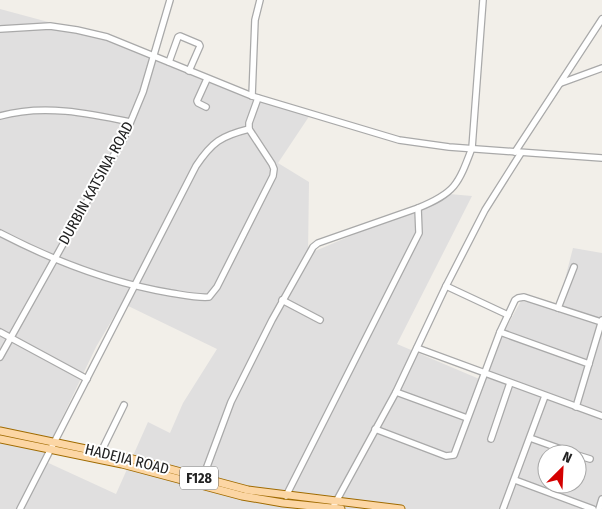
<svg xmlns="http://www.w3.org/2000/svg" width="602" height="509" font-family="'Fira Sans Condensed',sans-serif">
	<style>
		.residential { fill: #e0dfdf; fill-rule: evenodd }
		.lines { fill: none; stroke-linecap: round; stroke-linejoin: round }
		.minor-casing { stroke: #a9a9a9; stroke-width: 8 }
		.major-casing { stroke: #a06b00; stroke-width: 9 }
		.minor { stroke: #fff; stroke-width: 5.5 }
		.major { stroke: #fcd6a4; stroke-width: 7 }
		.labels { text-anchor: middle; dominant-baseline: central; stroke-width: 4; stroke-linejoin: round; paint-order: stroke }
		.shield { fill: #fff; stroke: #646464; stroke-width: 1 }
		.shield-label { font-size: 14px; font-weight: bold; fill: #222 }
		.street-label { font-size: 15px; fill: #222; stroke: #fff }
	</style>
	<rect width="100%" height="100%" fill="#f2efe9"/>
	<path class="residential" d="M 0,9 L 78,30 L 153,54 L 253,98 L 310,115 L 278,163 L 309,182 L 308,254 L 449,194 L 472,196 L 397,344 L 484,381 L 487,362 L 521,301 L 558,306 L 573,248 L 602,253 L 602,509 L 0,509 ZM 122,303 L 217,349 L 183,403 L 170,433 L 148,422 L 116,494 L 42,460 L 96,347 ZM 547,454 L 577,454 L 577,484 L 547,484 Z"/>
	<g class="lines">
		<defs>
			<g id="minor">
				<polyline points="0,29 50,26 77,30 107,37 252,96 399,140 449,147 602,158"/>
				<polyline points="169,62 178,37 180,36 199,44 200,46 189,71"/>
				<polyline points="561,83 602,68"/>
				<polyline points="252,96 255,20 260,0"/>
				<polyline points="206,107 198,103 197,101 207,79"/>
				<path d="M 0,116 C 43,104 88,113 130,122"/>
				<polyline points="515,152 602,19"/>
				<path d="M 0,233 C 54,261 111,283 171,293 C 184,295 197,298 209,297 L 217,287 L 273,176 L 274,169 L 272,164 L 249,129 L 249,123 L 258,98"/>
				<polyline points="446,286 508,315"/>
				<polyline points="282,300 320,320"/>
				<polyline points="558,308 574,267"/>
				<polyline points="0,332 87,379"/>
				<polyline points="500,332 589,364"/>
				<polyline points="417,348 602,416"/>
				<polyline points="0,357 100,178 124,138 143,92 170,0"/>
				<polyline points="396,392 467,418"/>
				<polyline points="576,407 602,320"/>
				<polyline points="375,429 446,456 454,455 500,332 515,300 518,298 524,297 601,322"/>
				<polyline points="530,438 575,454"/>
				<polyline points="491,439 510,383"/>
				<polyline points="101,452 124,405"/>
				<polyline points="577,455 590,459"/>
				<polyline points="202,480 231,402 272,320 313,247 318,243 418,208"/>
				<polyline points="515,480 593,509"/>
				<path d="M 286,496 L 419,233 L 418,208 C 455,193 458,185 472,148 L 483,0"/>
				<path d="M 20,509 L 196,166 C 212,142 221,136 249,129"/>
				<polyline points="332,509 396,392 446,286 485,210 521,153"/>
				<polyline points="503,509 545,396"/>
				<polyline points="599,509 602,499"/>
			</g>
			<g id="major">
				<polyline points="0,431 129,458 248,490 401,509"/>
				<polyline points="0,439 122,464 242,496 283,503 341,509"/>
			</g>
		</defs>
		<use href="#minor" class="minor-casing"/>
		<use href="#major" class="major-casing"/>
		<use href="#minor" class="minor"/>
		<use href="#major" class="major"/>
	</g>
	<g class="labels">
		<rect class="shield" x="180" y="466.5" width="38" height="23" rx="4"/>
		<g class="shield-label">
			<text x="199" y="478">F128</text>
		</g>
		<g class="street-label">
			<text transform="translate(96 183) rotate(-61)">DURBIN KATSINA ROAD</text>
			<text transform="translate(127 459) rotate(14)">HADEJIA ROAD</text>
		</g>
	</g>
	<g transform="translate(562 469) rotate(24)"><circle r="24" fill="#ffffff" stroke="#a7a7a7"/>
	<path d="M0-4L9 19L0 12L-9 19Z" fill="#d40000"/>
	<text y="-8" font-size="14" font-weight="bold" text-anchor="middle" fill="#222222">N</text>
	</g>
</svg>
